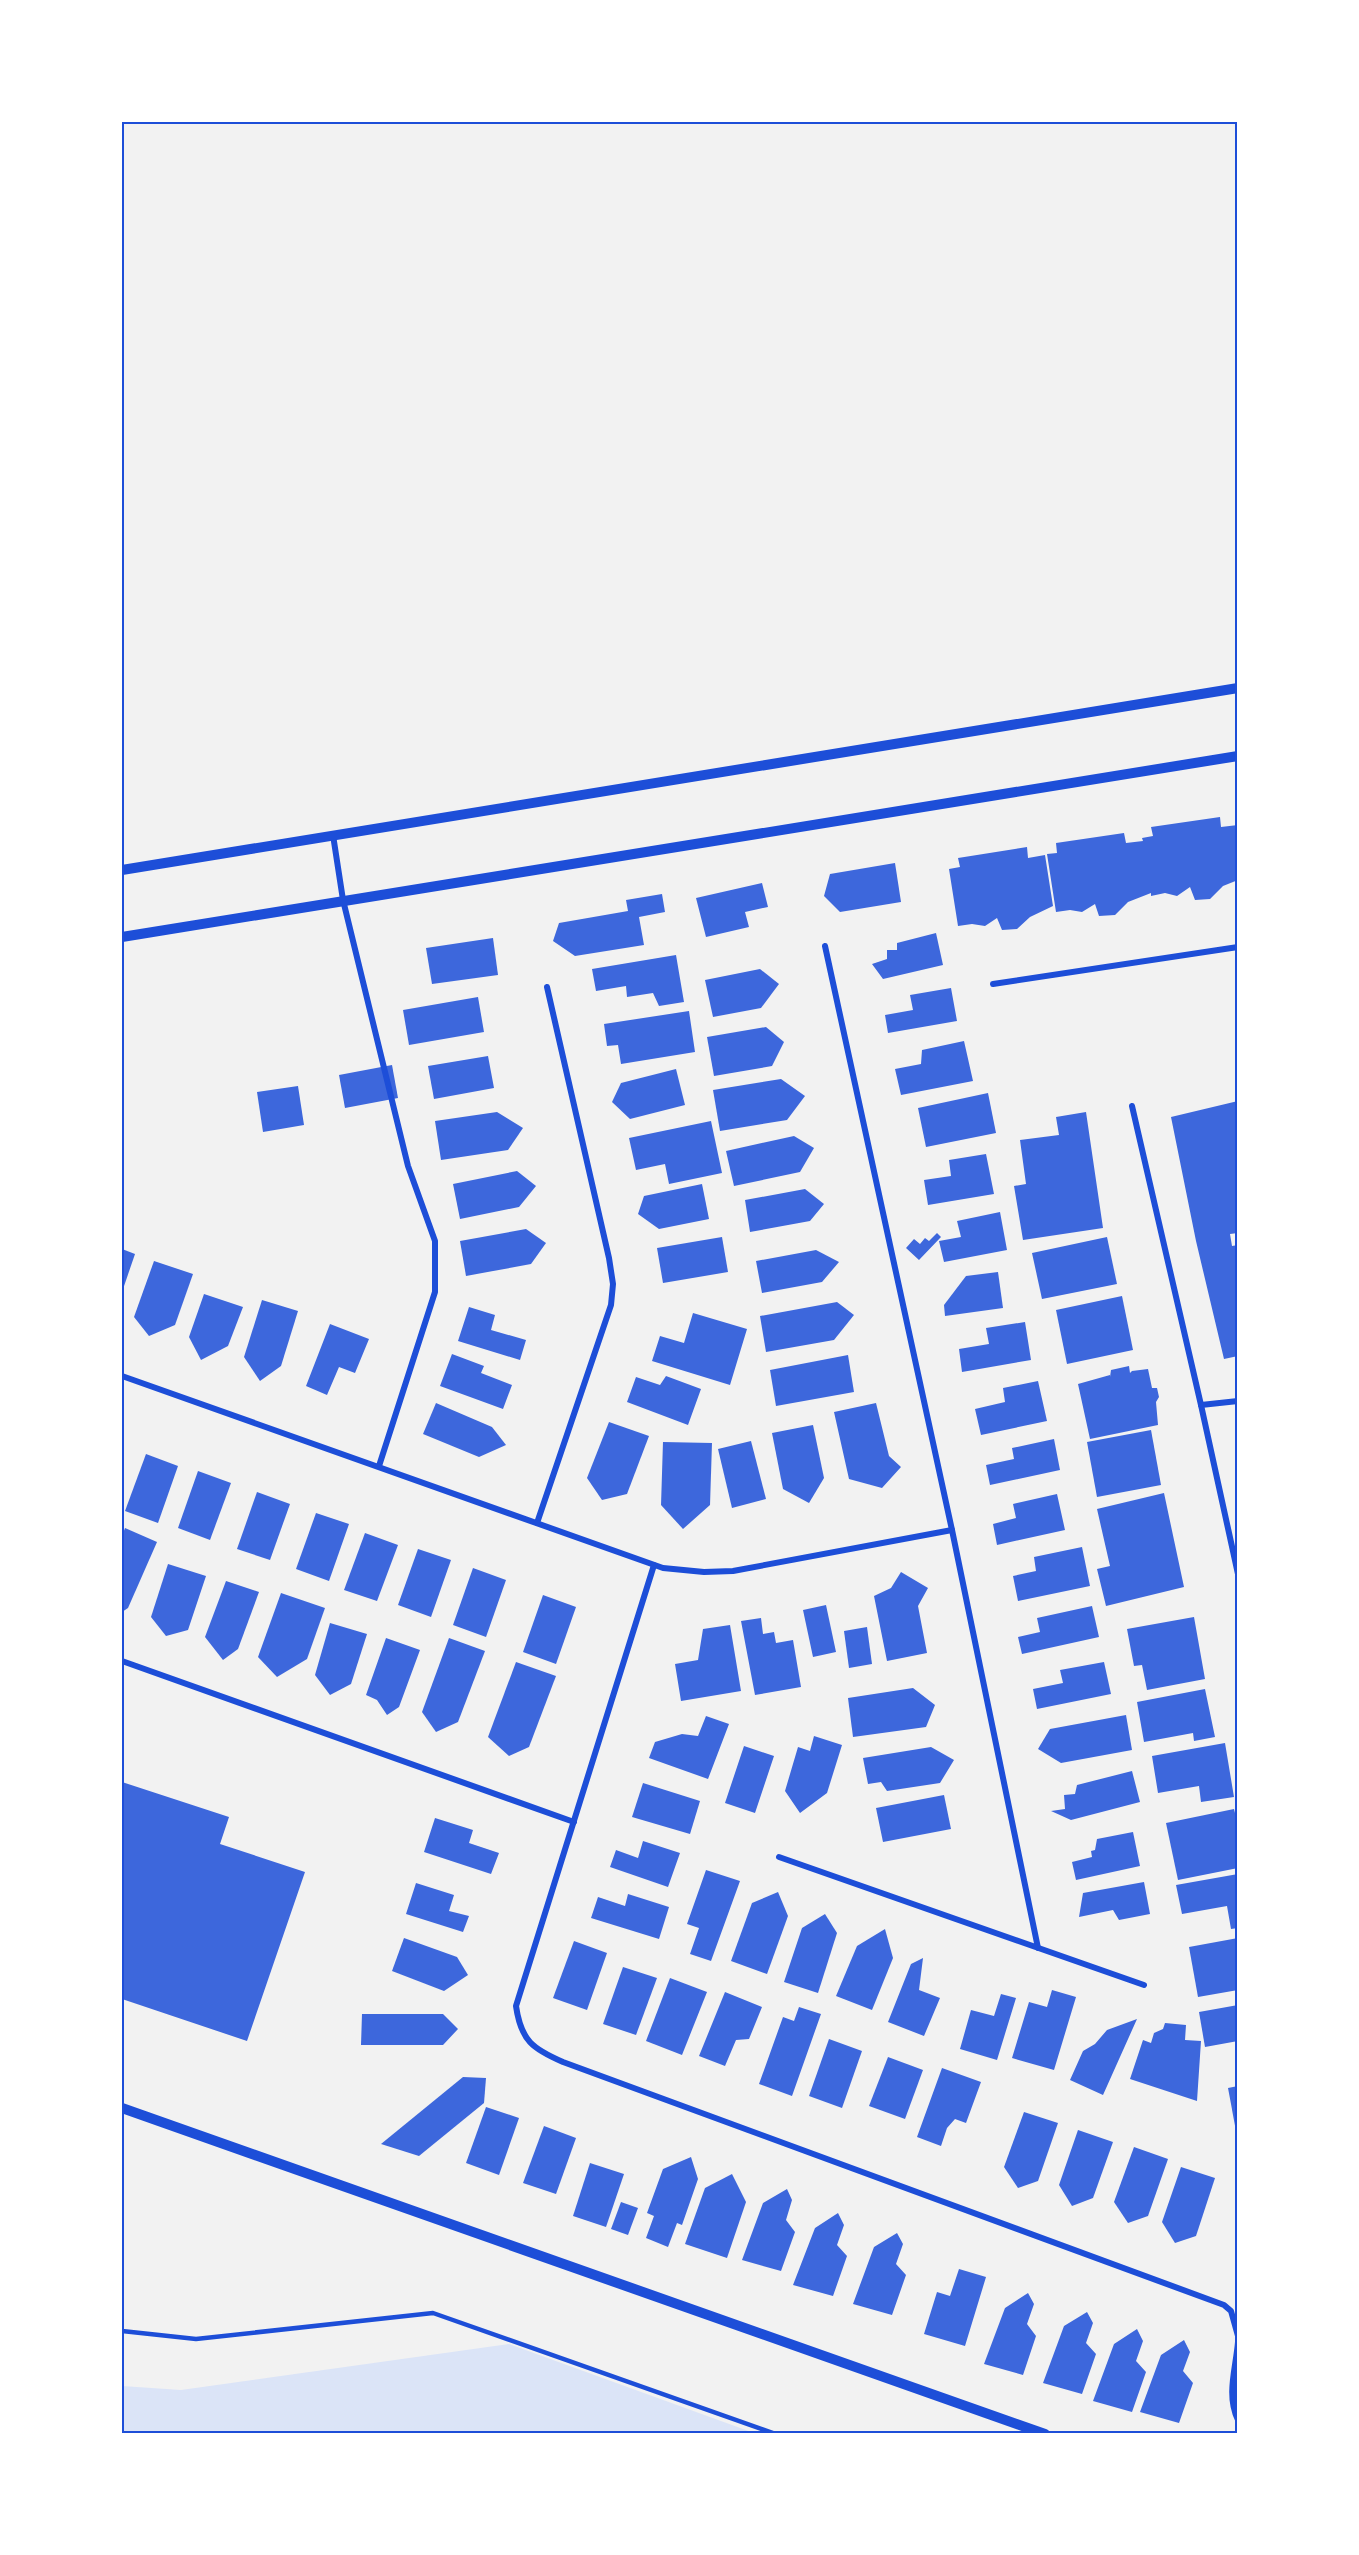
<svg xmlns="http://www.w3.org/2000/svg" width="1359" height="2555" font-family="'Crimson Pro',serif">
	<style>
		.green { fill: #dbe4f7 }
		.building { fill: #3d67dc }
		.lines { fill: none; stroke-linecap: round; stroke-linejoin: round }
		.service { stroke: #1d4ed8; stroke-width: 4.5 }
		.minor { stroke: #1d4ed8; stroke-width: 6 }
		.tertiary { stroke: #1d4ed8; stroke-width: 10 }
		.neatline { fill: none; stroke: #1d4ed8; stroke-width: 2 }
	</style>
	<rect width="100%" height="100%" fill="#f2f2f2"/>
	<polygon class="green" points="509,2344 754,2433 122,2433 122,2386 181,2390"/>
	<g class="building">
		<polygon points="1220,817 1221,827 1238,825 1238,880 1223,886 1210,899 1195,900 1190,887 1177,896 1165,893 1151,896 1151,893 1128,902 1115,915 1099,916 1095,904 1082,912 1070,910 1056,912 1047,854 1057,853 1056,843 1124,833 1126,843 1143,841 1142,838 1153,836 1151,827"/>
		<polygon points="1027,847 1028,858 1045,855 1053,906 1030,917 1017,929 1002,930 997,918 985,926 972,924 958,926 949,869 960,867 958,858"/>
		<polygon points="895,863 901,902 840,912 824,896 830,874"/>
		<polygon points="762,883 768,907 745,912 749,927 706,937 696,898"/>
		<polygon points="662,894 665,912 639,917 644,945 575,956 553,941 559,923 628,911 626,900"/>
		<polygon points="936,933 943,965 883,979 872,964 887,959 887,950 897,950 897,943"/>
		<polygon points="493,938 498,975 432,984 426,948"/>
		<polygon points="676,955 684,1002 659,1006 653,993 627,997 626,986 596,991 592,969"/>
		<polygon points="760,969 779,984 761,1008 713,1017 705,980"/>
		<polygon points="951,988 957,1021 888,1033 885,1015 913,1010 910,995"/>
		<polygon points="478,997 484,1032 409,1045 403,1010"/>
		<polygon points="689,1011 695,1052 621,1064 618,1045 607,1046 604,1024"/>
		<polygon points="766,1027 784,1042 772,1066 714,1076 707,1037"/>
		<polygon points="964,1041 973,1081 901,1095 895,1069 921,1064 922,1050"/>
		<polygon points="488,1056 494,1088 434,1099 428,1066"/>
		<polygon points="392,1065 398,1098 345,1108 339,1075"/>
		<polygon points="676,1069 685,1105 630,1119 612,1102 621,1083"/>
		<polygon points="781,1079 805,1096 787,1120 720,1131 713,1090"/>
		<polygon points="298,1086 304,1125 263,1132 257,1092"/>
		<polygon points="988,1093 996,1133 926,1147 918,1108"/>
		<polygon points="1238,1101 1238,1233 1230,1234 1232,1246 1238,1245 1238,1356 1224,1359 1196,1241 1171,1117"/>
		<polygon points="497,1112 523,1128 508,1150 441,1160 435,1121"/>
		<polygon points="1086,1112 1103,1228 1023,1240 1014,1186 1026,1184 1020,1140 1059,1135 1056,1117"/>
		<polygon points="711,1121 722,1173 669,1184 665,1164 636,1170 629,1138"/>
		<polygon points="794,1136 814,1148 800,1172 734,1186 726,1151"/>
		<polygon points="986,1154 994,1194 928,1205 924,1180 951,1176 949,1160"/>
		<polygon points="517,1171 536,1186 519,1207 460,1219 453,1184"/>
		<polygon points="702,1184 709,1219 659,1229 638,1214 644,1196"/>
		<polygon points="805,1189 824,1204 810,1221 750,1232 745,1200"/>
		<polygon points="1000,1212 1007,1250 944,1262 939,1241 961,1237 957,1221"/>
		<polygon points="526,1229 546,1243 531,1264 466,1276 460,1241"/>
		<polygon points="937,1233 941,1237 919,1260 906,1248 914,1239 920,1244 925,1238 929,1241"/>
		<polygon points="722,1237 728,1272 663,1283 657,1248"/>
		<polygon points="1107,1237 1117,1284 1042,1299 1032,1253"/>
		<polygon points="122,1249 135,1254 122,1292"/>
		<polygon points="816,1250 839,1262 822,1282 762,1293 756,1261"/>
		<polygon points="154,1261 193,1274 175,1325 149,1336 134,1317"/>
		<polygon points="998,1272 1003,1308 945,1316 944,1305 966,1276"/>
		<polygon points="204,1294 243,1307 228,1346 201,1360 189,1337"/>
		<polygon points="1122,1296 1133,1350 1067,1364 1056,1310"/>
		<polygon points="262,1300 298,1311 281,1366 260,1381 244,1357"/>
		<polygon points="837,1302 854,1315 834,1340 766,1352 760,1316"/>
		<polygon points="469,1307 495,1315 491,1330 526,1340 520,1360 458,1341"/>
		<polygon points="693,1313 747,1329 730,1385 652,1361 660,1336 684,1343"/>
		<polygon points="1025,1322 1031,1360 962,1372 959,1349 989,1344 986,1328"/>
		<polygon points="330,1324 369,1339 355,1373 339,1367 327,1395 306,1386"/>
		<polygon points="452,1354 484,1366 481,1373 512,1385 503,1409 440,1386"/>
		<polygon points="848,1355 854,1392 776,1406 770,1370"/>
		<polygon points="1129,1366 1130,1373 1132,1371 1148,1369 1152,1388 1157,1388 1159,1397 1156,1402 1158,1425 1090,1439 1078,1384 1110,1375 1110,1377 1111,1370"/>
		<polygon points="666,1376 701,1389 688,1425 627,1402 636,1377 660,1385"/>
		<polygon points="1038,1381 1047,1421 981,1435 975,1409 1005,1402 1003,1388"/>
		<polygon points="436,1403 492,1427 506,1445 479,1457 423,1434"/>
		<polygon points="876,1403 889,1456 901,1467 882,1488 849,1479 834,1412"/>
		<polygon points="609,1422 649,1436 627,1494 602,1500 587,1478"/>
		<polygon points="813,1425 824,1478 809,1503 783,1489 772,1433"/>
		<polygon points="1151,1430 1161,1485 1097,1497 1087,1442"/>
		<polygon points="1054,1439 1060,1470 990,1485 986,1465 1014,1459 1012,1448"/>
		<polygon points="751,1441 766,1499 732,1508 718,1449"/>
		<polygon points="663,1442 712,1443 710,1505 683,1529 661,1505"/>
		<polygon points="146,1454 178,1466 158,1523 125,1511"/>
		<polygon points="198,1471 231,1483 210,1540 178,1528"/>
		<polygon points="257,1492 290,1504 270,1560 237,1549"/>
		<polygon points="1164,1493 1184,1587 1106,1606 1097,1569 1110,1566 1097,1509"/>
		<polygon points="1057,1494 1065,1530 997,1545 993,1524 1016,1518 1013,1504"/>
		<polygon points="316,1513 349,1524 329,1581 296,1569"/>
		<polygon points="125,1528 157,1542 128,1608 122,1612 122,1536"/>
		<polygon points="365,1533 398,1545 377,1601 344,1590"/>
		<polygon points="1082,1547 1090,1586 1018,1601 1013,1576 1036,1571 1034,1557"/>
		<polygon points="418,1549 451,1560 431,1617 398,1605"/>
		<polygon points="168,1564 206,1576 188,1630 166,1636 151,1617"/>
		<polygon points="473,1568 506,1580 486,1637 453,1625"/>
		<polygon points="901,1572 928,1588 918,1606 927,1653 887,1661 874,1596 891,1588"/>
		<polygon points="226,1581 259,1592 238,1649 223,1660 205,1637"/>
		<polygon points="281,1593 325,1608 307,1659 277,1677 258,1657"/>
		<polygon points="543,1595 576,1607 556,1664 523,1652"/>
		<polygon points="826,1605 836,1652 813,1657 803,1610"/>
		<polygon points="1092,1606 1099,1637 1022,1654 1018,1637 1040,1632 1037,1618"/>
		<polygon points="1194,1617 1205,1679 1147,1690 1142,1665 1134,1666 1127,1629"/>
		<polygon points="761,1618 763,1634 774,1632 776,1643 793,1640 801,1687 755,1695 741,1621"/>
		<polygon points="330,1623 367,1634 351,1684 330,1695 315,1675"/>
		<polygon points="730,1625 741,1691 681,1701 675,1664 698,1660 703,1629"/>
		<polygon points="867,1627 872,1664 849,1668 844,1631"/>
		<polygon points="386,1638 420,1650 399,1707 387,1715 377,1700 366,1695"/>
		<polygon points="449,1638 485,1651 458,1722 436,1732 422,1712"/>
		<polygon points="516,1662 556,1676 529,1747 509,1756 488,1737"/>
		<polygon points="1104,1662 1111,1694 1037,1709 1033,1689 1063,1683 1060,1670"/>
		<polygon points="913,1688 935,1705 926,1727 853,1737 848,1698"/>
		<polygon points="1205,1689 1215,1737 1194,1741 1193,1733 1144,1742 1137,1702"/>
		<polygon points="1126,1715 1132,1750 1061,1763 1038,1749 1050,1729"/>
		<polygon points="706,1716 729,1724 708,1779 649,1758 655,1742 682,1734 698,1736"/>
		<polygon points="814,1736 842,1745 827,1793 800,1813 785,1791 798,1747 810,1751"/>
		<polygon points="1225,1743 1234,1797 1201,1802 1199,1786 1158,1793 1152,1756"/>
		<polygon points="744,1746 774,1756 755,1813 725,1803"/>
		<polygon points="931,1747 954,1760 940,1783 887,1791 881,1782 868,1784 863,1758"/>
		<polygon points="1132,1771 1140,1802 1071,1820 1051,1811 1065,1809 1064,1795 1075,1794 1077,1785"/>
		<polygon points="122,1782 229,1817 220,1844 305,1872 247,2041 122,1999"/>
		<polygon points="643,1783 700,1801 690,1834 632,1817"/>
		<polygon points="944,1795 951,1829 883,1842 876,1808"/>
		<polygon points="1234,1809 1238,1825 1238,1868 1178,1880 1166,1823"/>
		<polygon points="435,1818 473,1830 469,1843 499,1853 491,1874 424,1852"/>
		<polygon points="1133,1832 1140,1866 1076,1880 1072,1862 1092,1857 1091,1851 1095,1850 1097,1839"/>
		<polygon points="643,1841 680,1853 668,1887 610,1867 616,1850 638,1858"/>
		<polygon points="706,1870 740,1881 711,1961 690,1954 699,1928 687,1924"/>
		<polygon points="1238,1874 1238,1928 1231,1929 1227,1906 1182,1914 1176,1885"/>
		<polygon points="1144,1882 1150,1914 1119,1920 1113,1910 1079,1917 1083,1893"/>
		<polygon points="416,1883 454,1895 449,1911 469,1916 463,1932 406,1914"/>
		<polygon points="778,1892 788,1916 767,1974 731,1961 752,1903"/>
		<polygon points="628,1894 669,1907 659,1939 591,1918 598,1897 625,1906"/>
		<polygon points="825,1914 837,1933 818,1993 784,1982 802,1928"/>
		<polygon points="885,1929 893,1958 872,2010 836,1996 857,1946"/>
		<polygon points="404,1938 457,1957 468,1975 444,1991 392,1971"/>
		<polygon points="1238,1938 1238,1990 1198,1997 1189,1947"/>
		<polygon points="574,1941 607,1953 587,2010 553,1998"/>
		<polygon points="923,1958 919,1990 940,1998 924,2036 888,2022 911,1964"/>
		<polygon points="623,1967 657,1978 636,2035 603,2024"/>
		<polygon points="670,1978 707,1992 682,2055 646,2041"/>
		<polygon points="1052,1990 1076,1997 1054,2070 1012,2058 1029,2002 1047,2007"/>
		<polygon points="725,1992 762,2007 749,2039 736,2040 725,2066 699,2056"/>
		<polygon points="1001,1994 1016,1998 997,2060 960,2049 971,2010 994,2016"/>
		<polygon points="1238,2005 1238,2041 1205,2047 1199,2012"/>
		<polygon points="799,2007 821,2014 792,2096 759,2084 783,2017 794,2021"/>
		<polygon points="362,2014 443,2014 458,2029 443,2045 361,2045"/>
		<polygon points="1137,2019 1103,2095 1070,2080 1083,2051 1095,2044 1107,2030"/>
		<polygon points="1165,2023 1186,2025 1185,2040 1201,2041 1197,2101 1130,2079 1143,2040 1151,2043 1154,2033 1163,2029"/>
		<polygon points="829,2039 862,2051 842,2108 809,2096"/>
		<polygon points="888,2057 923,2070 905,2119 869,2106"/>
		<polygon points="942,2068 981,2082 966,2123 955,2119 947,2128 941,2146 917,2137"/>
		<polygon points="463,2077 486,2078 484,2103 419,2156 381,2144"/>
		<polygon points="1238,2086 1238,2131 1236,2131 1228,2088"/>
		<polygon points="486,2107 519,2118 499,2175 466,2163"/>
		<polygon points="1024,2112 1058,2123 1038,2181 1018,2188 1004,2167"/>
		<polygon points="544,2126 576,2138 556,2194 523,2183"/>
		<polygon points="1078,2130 1113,2142 1093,2198 1072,2206 1059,2185"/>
		<polygon points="1134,2147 1168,2159 1148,2216 1128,2223 1114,2202"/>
		<polygon points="691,2157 698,2179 682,2225 677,2223 668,2247 646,2238 654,2216 647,2213 663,2169"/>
		<polygon points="590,2163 624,2174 606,2227 573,2216"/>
		<polygon points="1181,2167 1215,2178 1196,2236 1175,2243 1162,2222"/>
		<polygon points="732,2174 746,2202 727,2258 685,2244 705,2188"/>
		<polygon points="787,2189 792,2200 786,2220 795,2232 781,2271 742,2260 763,2203"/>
		<polygon points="621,2202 638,2208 628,2235 611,2229"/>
		<polygon points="838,2213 844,2225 837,2245 847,2256 833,2296 793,2285 815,2228"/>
		<polygon points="897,2233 903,2244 896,2264 906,2275 892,2315 853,2304 874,2247"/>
		<polygon points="959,2269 986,2277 965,2346 924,2334 937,2292 950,2296"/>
		<polygon points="1028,2293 1034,2304 1027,2324 1036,2336 1023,2375 984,2364 1005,2308"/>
		<polygon points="1087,2312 1093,2323 1086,2343 1096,2354 1082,2394 1043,2383 1064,2326"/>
		<polygon points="1137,2329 1143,2341 1136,2361 1146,2372 1132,2412 1093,2401 1114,2344"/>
		<polygon points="1184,2340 1190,2352 1183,2371 1193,2383 1179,2423 1140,2412 1161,2355"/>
	</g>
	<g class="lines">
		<polyline class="service" points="122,2331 196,2339 433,2313 776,2434"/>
		<g class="minor">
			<polyline points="333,835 343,900 408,1166 435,1241 435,1292 379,1466"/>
			<polyline points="825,946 952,1530 1038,1948"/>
			<polyline points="993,984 1238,947"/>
			<polyline points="1132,1106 1201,1405 1238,1574"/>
			<polyline points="122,1376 663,1568 704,1572 733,1571 952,1530"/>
			<polyline points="1201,1405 1238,1401"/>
			<polyline points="537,1523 611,1305 613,1284 609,1258 547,987"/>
			<path d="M 654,1565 L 516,2006 C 521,2041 533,2049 563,2062 L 1224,2305 L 1231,2311 L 1238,2336"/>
			<polyline points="122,1661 574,1822"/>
			<polyline points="779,1857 1144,1985"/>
			<path d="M 1238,2342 C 1236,2368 1226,2395 1238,2420"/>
		</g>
		<g class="tertiary">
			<polyline points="122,870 1238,688"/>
			<polyline points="122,937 1238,756"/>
			<polyline points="122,2108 1045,2434"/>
		</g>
	</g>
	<rect width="1359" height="2555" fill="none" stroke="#ffffff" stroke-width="246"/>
	<rect x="123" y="123" width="1113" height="2309" class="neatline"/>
</svg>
